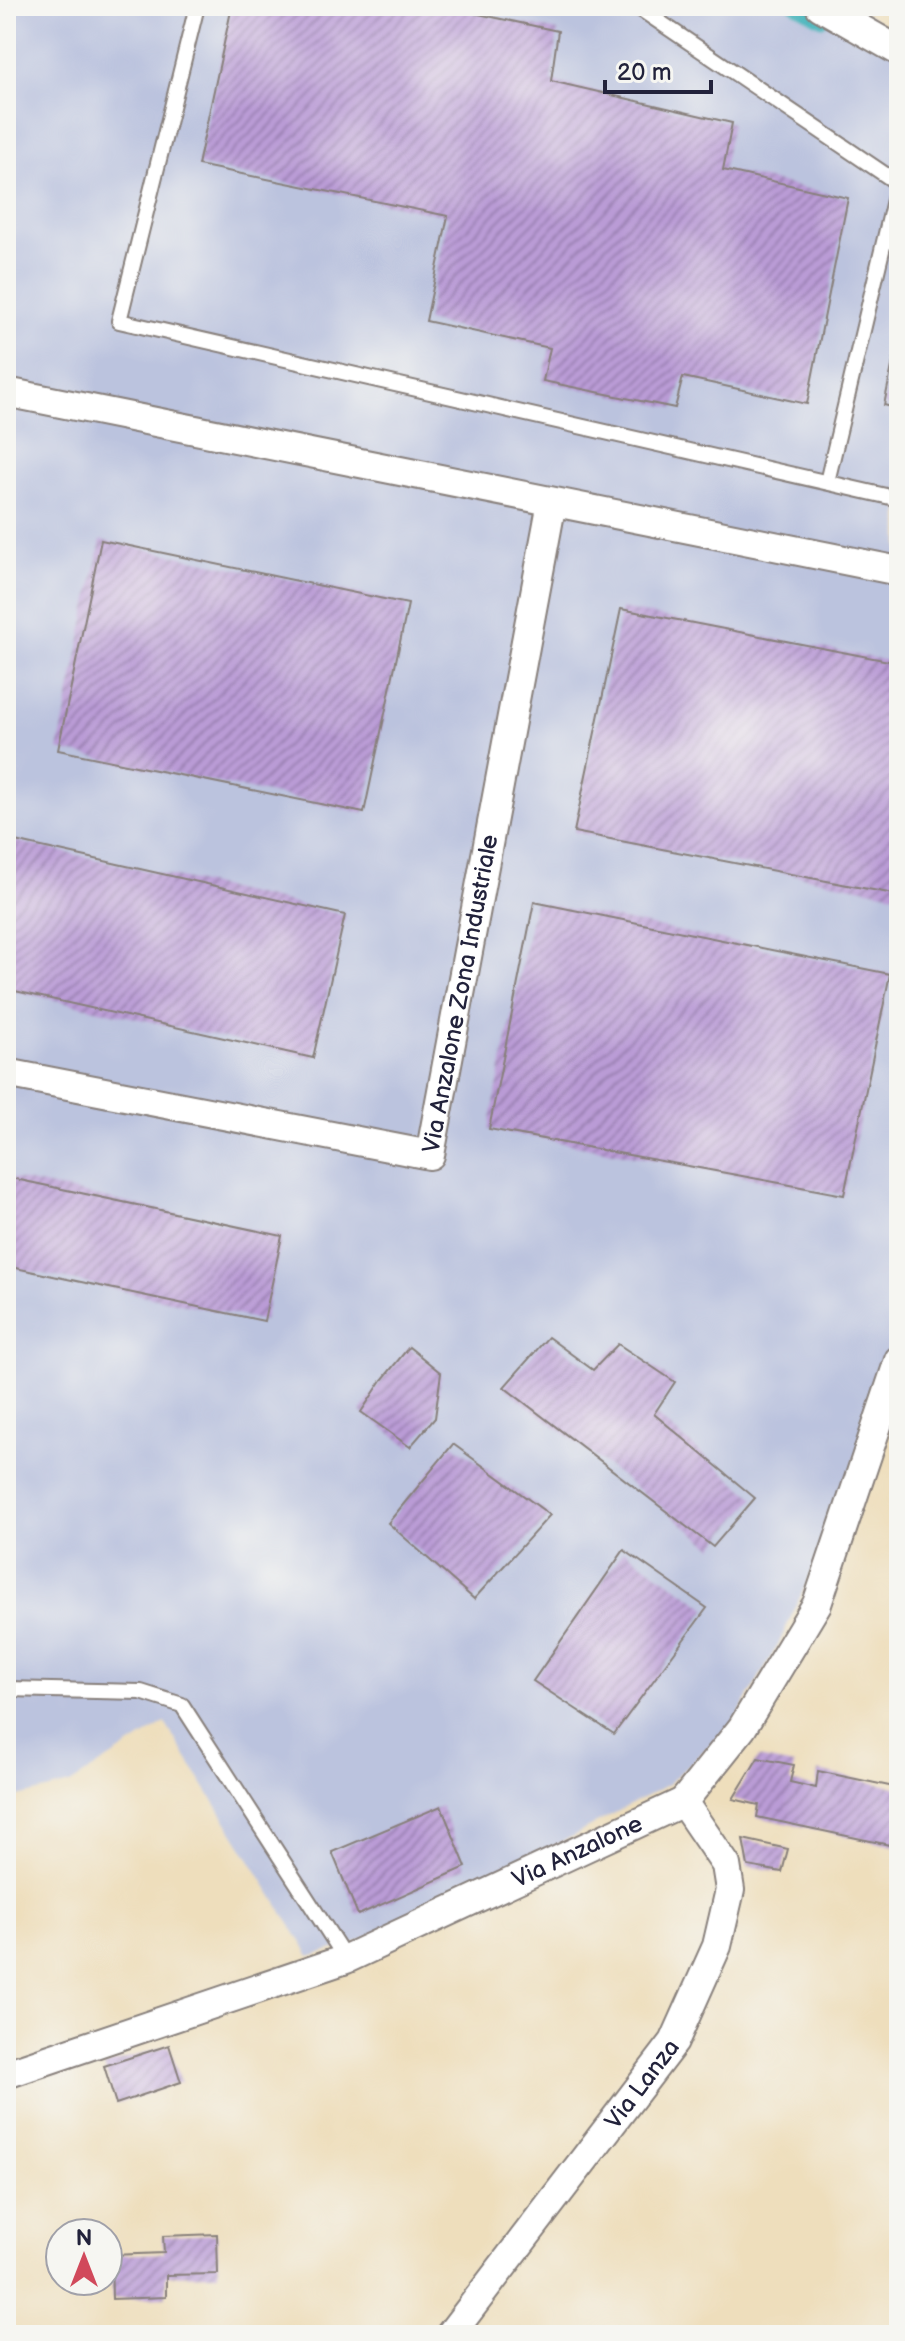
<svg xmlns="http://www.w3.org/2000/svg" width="905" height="2341" font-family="'Balsamiq Sans',sans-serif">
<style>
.industrial{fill:#bbc3de}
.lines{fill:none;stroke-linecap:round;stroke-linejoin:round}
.stream{stroke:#44b4bb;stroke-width:11}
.building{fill:url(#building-hatch)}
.lane-casing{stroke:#88807c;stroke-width:18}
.street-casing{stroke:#88807c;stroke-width:32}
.lane{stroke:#fff;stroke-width:14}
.street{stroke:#fff;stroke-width:28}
.labels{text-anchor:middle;stroke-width:6;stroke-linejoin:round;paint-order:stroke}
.street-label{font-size:24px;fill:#22223b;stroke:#f6f6f2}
</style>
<defs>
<pattern id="building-hatch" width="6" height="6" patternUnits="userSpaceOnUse" patternTransform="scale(2)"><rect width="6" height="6" fill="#ba9bd6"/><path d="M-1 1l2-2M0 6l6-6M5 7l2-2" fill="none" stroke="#977eaf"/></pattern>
</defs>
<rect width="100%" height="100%" fill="#f6f6f2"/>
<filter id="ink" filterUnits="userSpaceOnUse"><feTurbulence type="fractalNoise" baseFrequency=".0125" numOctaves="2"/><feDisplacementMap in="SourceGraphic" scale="16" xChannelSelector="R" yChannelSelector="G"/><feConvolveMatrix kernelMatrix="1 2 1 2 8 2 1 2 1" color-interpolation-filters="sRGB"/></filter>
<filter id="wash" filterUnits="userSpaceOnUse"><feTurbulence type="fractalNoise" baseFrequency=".006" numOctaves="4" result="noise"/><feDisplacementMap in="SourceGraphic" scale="32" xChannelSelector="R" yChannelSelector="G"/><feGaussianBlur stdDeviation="1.8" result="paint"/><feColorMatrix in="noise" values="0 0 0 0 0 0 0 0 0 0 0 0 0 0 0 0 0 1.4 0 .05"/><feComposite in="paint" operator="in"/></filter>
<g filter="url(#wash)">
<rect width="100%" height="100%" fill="#eedebc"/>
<polygon class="industrial" points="6,6 854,6 899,34 899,1324 835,1521 780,1641 733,1724 668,1784 478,1888 354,1943 310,1956 165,1723 70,1784 6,1800"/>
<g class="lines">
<polyline class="stream" points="794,6 822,21"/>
</g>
<g id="blocks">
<g class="building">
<polygon points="232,6 441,6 558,31 551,81 732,123 723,170 848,198 807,404 683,377 675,408 543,381 550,348 426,321 448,216 198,165"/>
<polygon points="896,347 899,347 899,409 884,405"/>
<polygon points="101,540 408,604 364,813 58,750"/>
<polygon points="621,609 899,663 899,895 574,832"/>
<polygon points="6,839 345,915 313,1058 6,989"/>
<polygon points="534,902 890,974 844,1195 489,1129"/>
<polygon points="6,1177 282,1236 264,1321 6,1266"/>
<polygon points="548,1337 593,1370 618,1344 675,1382 654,1414 755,1498 713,1547 504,1387"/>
<polygon points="409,1347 441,1373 435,1418 410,1447 361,1412 382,1380"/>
<polygon points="453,1444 550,1515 474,1599 388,1523"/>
<polygon points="624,1550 707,1608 614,1734 533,1681"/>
<polygon points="758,1758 794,1765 790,1782 816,1788 818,1771 899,1788 899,1847 757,1817 759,1805 733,1799"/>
<polygon points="441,1806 466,1867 358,1915 332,1852"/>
<polygon points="743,1839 788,1849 782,1872 748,1866"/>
<polygon points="169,2045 181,2082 116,2104 104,2066"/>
<polygon points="217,2234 218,2274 166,2275 166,2297 112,2299 111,2255 164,2253 163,2236"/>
</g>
</g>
</g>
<g filter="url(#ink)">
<use href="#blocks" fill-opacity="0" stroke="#88807c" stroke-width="2"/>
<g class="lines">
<g class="lane-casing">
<g id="lane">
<polyline points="197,6 119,321 899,499"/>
<polyline points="636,6 899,184"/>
<polyline points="827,482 898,183"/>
<polyline points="6,1689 141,1692 182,1705 346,1959"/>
</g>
</g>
<g class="street-casing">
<g id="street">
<polyline points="820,6 899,51"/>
<polyline points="6,392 899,571"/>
<path id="s1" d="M6 1073 430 1155 552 502"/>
<path id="s2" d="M6 2074 346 1959 683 1802 742 1728 817 1604 899 1360"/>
<path id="s3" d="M450 2335 674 2042 717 1946 730 1890 726 1865 683 1802"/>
</g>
</g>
<use href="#lane" class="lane"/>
<use href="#street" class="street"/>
</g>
</g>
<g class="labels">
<g class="street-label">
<text dy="8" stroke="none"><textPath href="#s1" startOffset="596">Via Anzalone Zona Industriale</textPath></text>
<text dy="8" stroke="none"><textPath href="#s2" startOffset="614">Via Anzalone</textPath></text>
<text dy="8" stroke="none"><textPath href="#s3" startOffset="316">Via Lanza</textPath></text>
</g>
</g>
<rect width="905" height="2341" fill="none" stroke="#f6f6f2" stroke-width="32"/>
<g transform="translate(84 2257)"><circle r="38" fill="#f6f6f2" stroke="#a1a1a9" stroke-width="2"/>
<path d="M0-6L14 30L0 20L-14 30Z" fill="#d1495b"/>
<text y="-12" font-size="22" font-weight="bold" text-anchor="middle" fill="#22223b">N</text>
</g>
<path d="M605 80v12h106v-12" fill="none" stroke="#22223b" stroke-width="4"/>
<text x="617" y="80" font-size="24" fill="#22223b" stroke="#f6f6f2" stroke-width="6" paint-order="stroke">20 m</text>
</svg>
